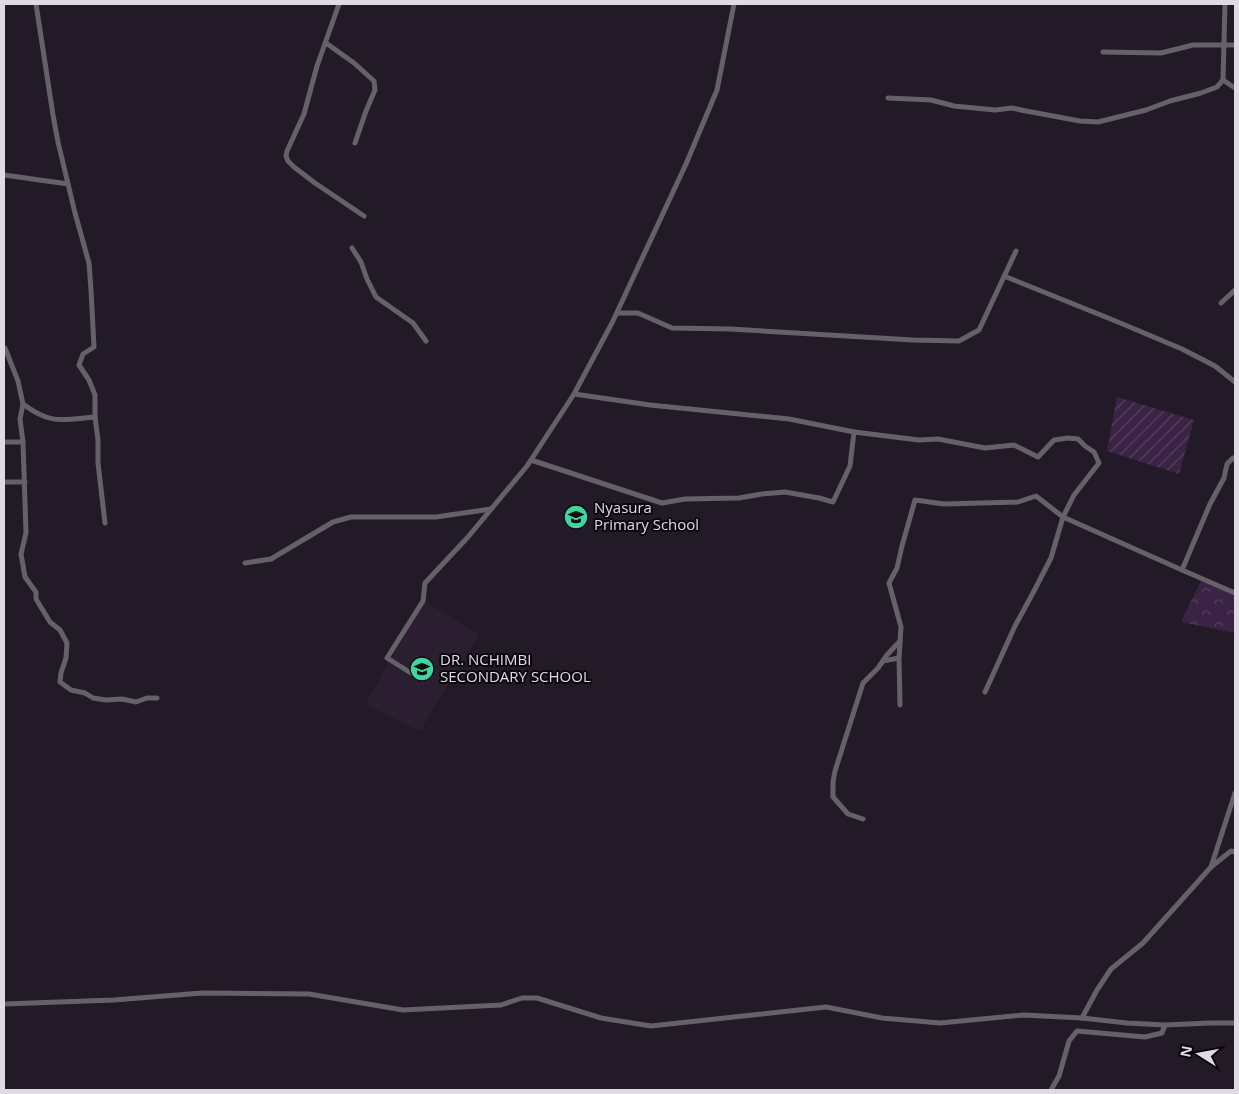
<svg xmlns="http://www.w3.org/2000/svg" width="1239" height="1094" font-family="'Open Sans',sans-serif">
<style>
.built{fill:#2b1e31}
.forest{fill:url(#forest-crowns)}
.garden{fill:url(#garden-furrows)}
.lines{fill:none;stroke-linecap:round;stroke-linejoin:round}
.minor{stroke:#656168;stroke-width:5}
.labels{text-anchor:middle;stroke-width:4;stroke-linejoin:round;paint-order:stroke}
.poi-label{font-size:15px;fill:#e0dae3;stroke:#0a070c;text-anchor:start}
</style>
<defs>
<pattern id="forest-crowns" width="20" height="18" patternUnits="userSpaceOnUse" patternTransform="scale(1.25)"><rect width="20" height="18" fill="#3a2344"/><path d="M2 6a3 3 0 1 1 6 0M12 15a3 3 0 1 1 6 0" fill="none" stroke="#56425f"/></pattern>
<pattern id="garden-furrows" width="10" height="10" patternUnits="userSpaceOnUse" patternTransform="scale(1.25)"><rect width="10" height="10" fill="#3a2344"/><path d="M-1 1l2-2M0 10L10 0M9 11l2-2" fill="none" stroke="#56425f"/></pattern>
</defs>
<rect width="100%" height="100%" fill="#231a27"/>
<polygon class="built" points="423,601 479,634 420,731 366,704"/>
<polygon class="forest" points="1202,579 1235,594 1235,633 1181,622"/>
<polygon class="garden" points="1117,397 1194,420 1179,474 1107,451"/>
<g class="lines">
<g class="minor">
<polyline points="339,4 317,66 304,114 287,151 286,156 288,161 294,167 315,183 364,216"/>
<polyline points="326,43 354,63 374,81 375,90 366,111 355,143"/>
<polyline points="1103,52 1161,53 1193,45 1235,45"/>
<polyline points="1223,80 1235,88"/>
<polyline points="888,98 931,100 954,106 995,110 1012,108 1026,111 1080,121 1098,122 1146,110 1170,101 1201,93 1217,87 1223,80 1225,4"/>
<polyline points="4,175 68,184"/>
<polyline points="352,248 361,262 367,279 376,297 413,323 426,341"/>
<polyline points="1004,276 1118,322 1182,349 1215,366 1235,382"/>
<polyline points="1221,303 1235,290"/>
<polyline points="617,313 638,313 672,328 730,329 913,340 959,341 979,330 1016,251"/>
<polyline points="5,348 18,381 23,404 20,419 23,442 26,533 21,554 25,577 36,592 36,599 50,622 60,630 67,643 66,658 61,673 60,682 71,690 85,693 93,698 106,700 122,699 136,702 147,698 157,698"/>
<path d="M23 404C51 425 62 420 95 417V395L89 380 79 365 83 354 94 347 91 290 89 263 75 213 58 142 53 115 36 4"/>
<polyline points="95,417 98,440 98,463 105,523"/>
<polyline points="854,432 919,440 938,439 985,448 1014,445 1038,457 1054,440 1068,438 1078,439 1085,446 1094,452 1099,463 1074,495 1063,517 1051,558 1034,591 1015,626 985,692"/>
<polyline points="4,442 23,442"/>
<polyline points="1235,459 1233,458 1227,464 1224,478 1210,504 1182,570 1235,593"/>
<polyline points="531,460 662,503 685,499 739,498 762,494 785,492 819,498 833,502 850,466 854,432 789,419 650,405 574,394"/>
<polyline points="4,482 25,482"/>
<polyline points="245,563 271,559 333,522 351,517 436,517 491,509"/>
<polyline points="883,661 899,658"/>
<polyline points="411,673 387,658 423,601 425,583 468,537 527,466 574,394 612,323 686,164 717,90 734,4"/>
<polyline points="900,705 899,658 901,627 889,583 897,568 902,546 915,500 944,504 1018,502 1036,496 1063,517 1182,570"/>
<polyline points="863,819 848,814 833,797 833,782 835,771 863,683 878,668 887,655 900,641"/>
<polyline points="1211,867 1231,851 1235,852"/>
<polyline points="4,1004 114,1000 202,993 309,994 403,1010 501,1005 522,998 537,998 601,1018 651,1026 826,1007 882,1018 940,1023 1023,1015 1082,1018 1127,1023 1165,1025 1210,1023 1235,1023"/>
<polyline points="1082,1018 1097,990 1111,969 1143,943 1211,867 1235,793"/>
<polyline points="1051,1090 1059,1076 1069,1041 1077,1031 1145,1037 1162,1033 1165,1025"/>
</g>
</g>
<defs>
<g id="school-disc" transform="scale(1.25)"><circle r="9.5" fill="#41d4a1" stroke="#0a070c"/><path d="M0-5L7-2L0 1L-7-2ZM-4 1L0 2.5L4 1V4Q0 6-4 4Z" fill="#111"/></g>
</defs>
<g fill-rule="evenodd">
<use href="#school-disc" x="576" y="517"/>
<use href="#school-disc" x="422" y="669"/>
</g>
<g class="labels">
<g class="poi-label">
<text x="594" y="513">Nyasura<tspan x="594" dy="17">Primary School</tspan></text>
<text x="440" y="665">DR. NCHIMBI<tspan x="440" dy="17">SECONDARY SCHOOL</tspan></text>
</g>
</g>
<rect width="1239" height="1094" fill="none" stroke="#e0dae3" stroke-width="10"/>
<g transform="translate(1199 1054) rotate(281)" stroke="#0a070c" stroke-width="4" paint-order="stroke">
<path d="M0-4L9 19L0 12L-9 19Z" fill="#e0dae3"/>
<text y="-8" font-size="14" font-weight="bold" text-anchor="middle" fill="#e0dae3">N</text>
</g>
</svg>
